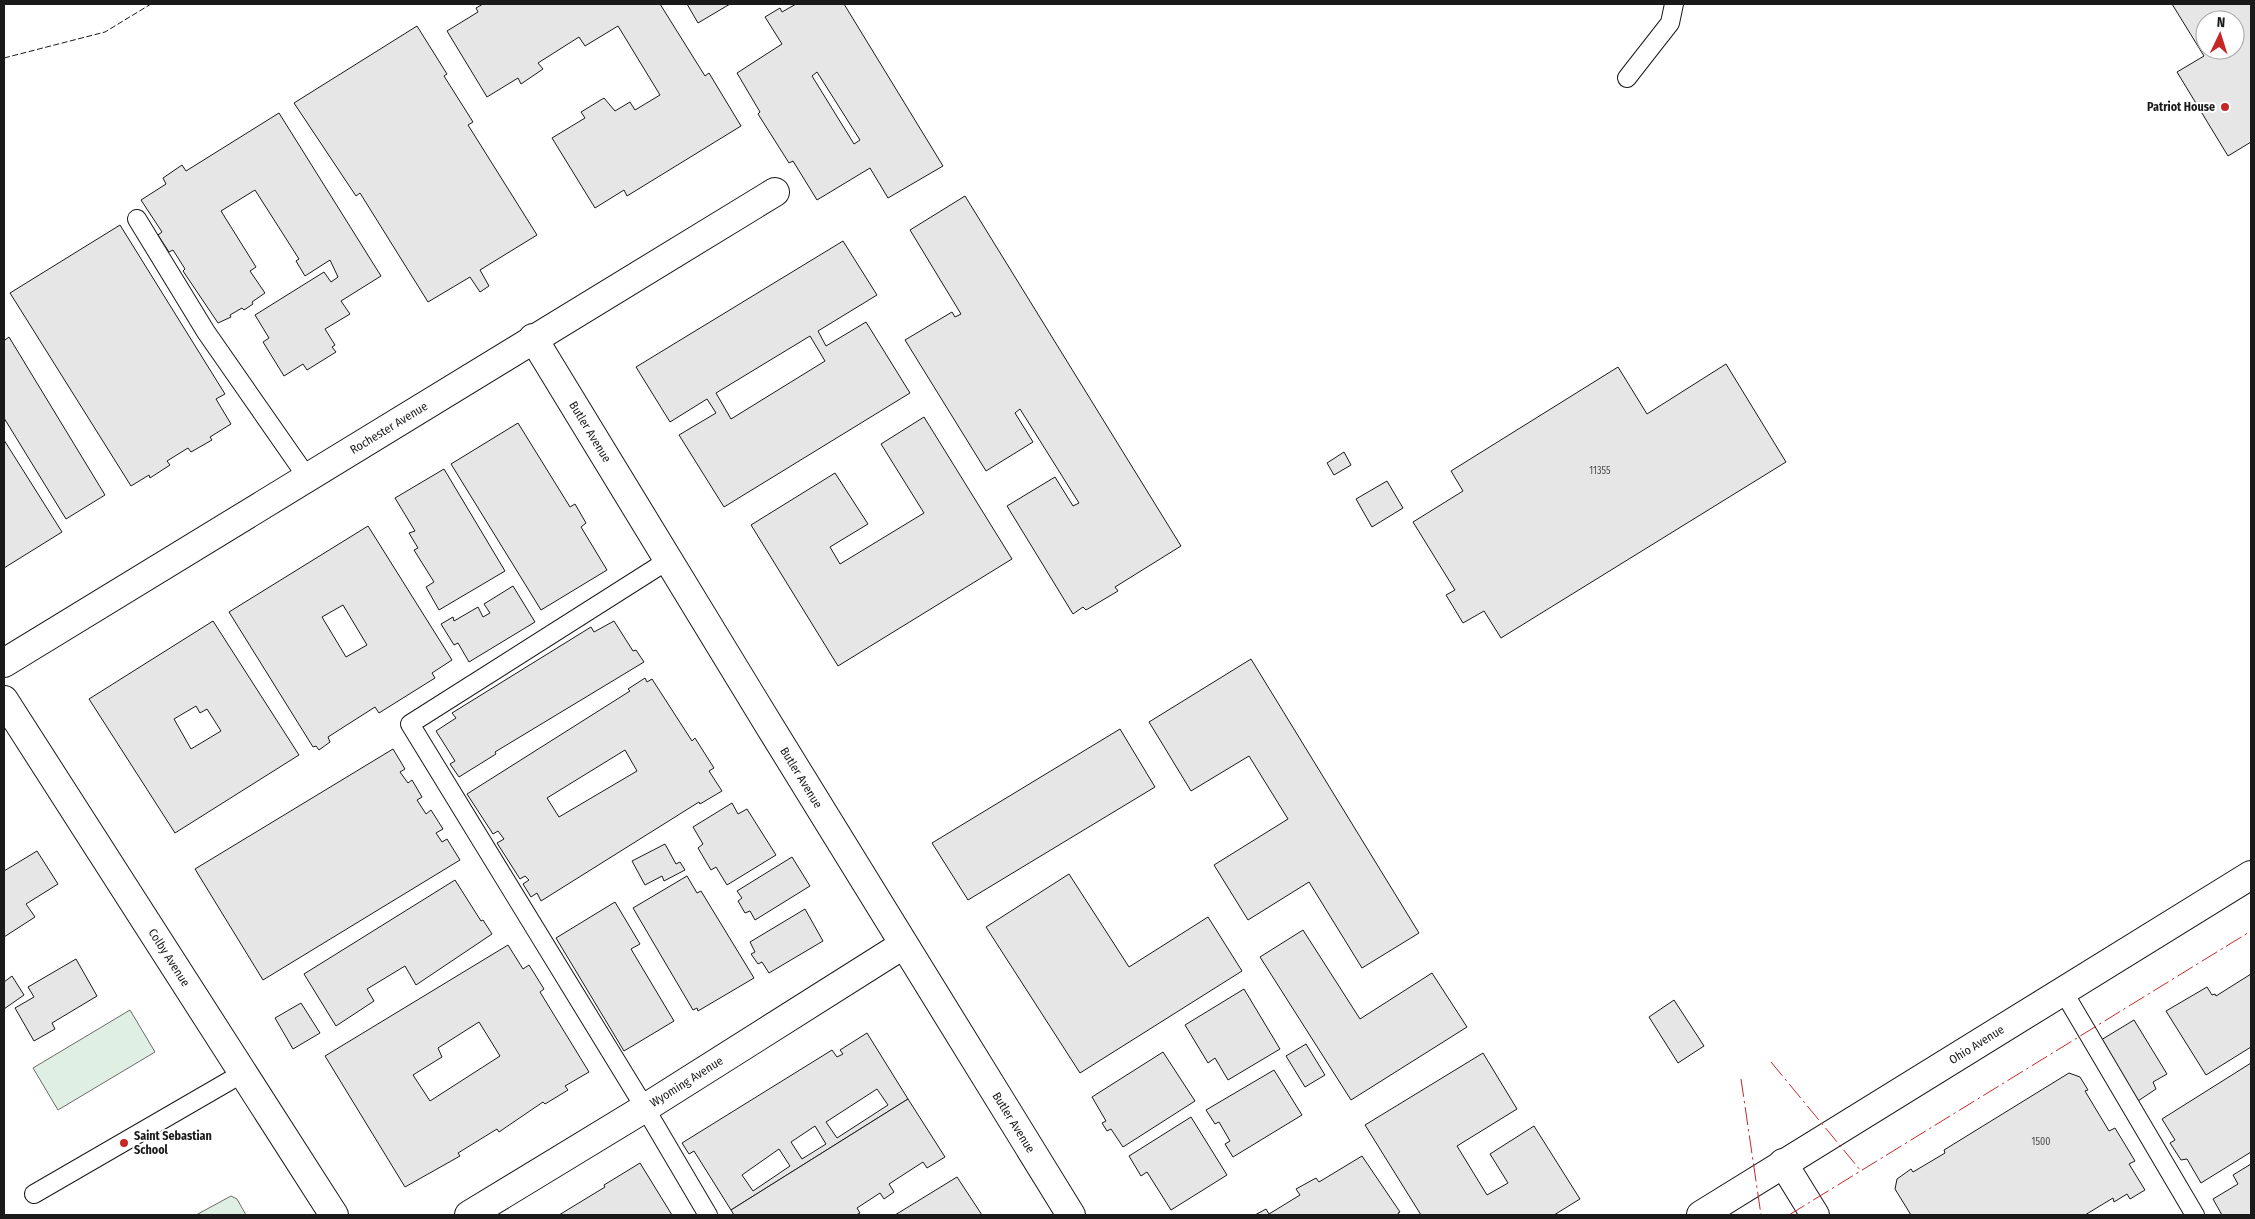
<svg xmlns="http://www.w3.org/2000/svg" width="2255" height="1219" font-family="'Fira Sans Condensed',sans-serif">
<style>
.green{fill:#e0efe3;stroke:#6a6a6a}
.building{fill:#e6e6e6;stroke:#1a1a1a;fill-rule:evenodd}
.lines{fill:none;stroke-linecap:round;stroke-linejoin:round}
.lane-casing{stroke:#1a1a1a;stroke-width:20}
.street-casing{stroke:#1a1a1a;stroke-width:30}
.secondary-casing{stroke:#1a1a1a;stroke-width:30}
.lane{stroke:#fff;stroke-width:18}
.street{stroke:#fff;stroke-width:28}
.secondary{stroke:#fff;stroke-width:28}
.fence{stroke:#1a1a1a;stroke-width:1;stroke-dasharray:6 2.5;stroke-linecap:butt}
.power{stroke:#c62828;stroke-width:1;stroke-dasharray:18 4 2.5 4;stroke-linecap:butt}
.poi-dot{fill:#c62828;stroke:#fff;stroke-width:2}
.labels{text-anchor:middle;stroke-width:4;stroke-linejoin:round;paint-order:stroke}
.number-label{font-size:10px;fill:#4d4d4d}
.poi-label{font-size:12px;font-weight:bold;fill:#1a1a1a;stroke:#fff;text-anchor:end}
.street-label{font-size:12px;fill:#1a1a1a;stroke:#fff}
</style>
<rect width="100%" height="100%" fill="#fff"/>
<g class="green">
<polygon points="130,1010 155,1052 58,1110 33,1068"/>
<polygon points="231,1196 237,1199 246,1215 196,1215"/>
</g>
<g class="building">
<polygon points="483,4 660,4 705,76 709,73 741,126 627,196 624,190 595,208 552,138 585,118 581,112 604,98 615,111 630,102 635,110 660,95 618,26 585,46 579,37 538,63 543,69 521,84 518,78 487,97 447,31 478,12 476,8"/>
<polygon points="687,4 730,4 698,23"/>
<path d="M796 4H844L943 166 888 198 870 168 817 200 793 161 789 163 758 114 760 112 737 73 782 44 765 17 780 8 782 12ZM817 72 860 140 854 144 812 76Z"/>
<path d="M2172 4H2251V142L2228 156 2177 72 2204 56ZM2205 20H2235V50H2205Z"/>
<polygon points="417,26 447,74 444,76 473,122 468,125 537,235 480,270 489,286 480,292 470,277 428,302 360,193 356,196 294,103"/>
<polygon points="279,113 381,276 341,301 350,314 325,329 335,345 332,347 336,352 307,370 303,364 284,376 263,342 269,338 255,315 324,272 331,282 338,277 330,260 305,276 296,261 299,259 255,190 221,211 256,267 250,271 265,293 252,302 253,304 244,310 242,308 230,315 231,317 218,323 183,271 185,269 173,250 169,252 158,235 162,232 141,200 166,184 163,178 182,165 186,171"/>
<polygon points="965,196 1181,546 1115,587 1118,591 1086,610 1083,607 1073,614 1007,506 1055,477 1073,506 1079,503 1020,409 1015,413 1033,442 986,471 905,340 952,312 955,317 961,314 910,230"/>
<polygon points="120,225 225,394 216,399 231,424 210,437 212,440 191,452 188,448 167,461 170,465 150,478 149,475 131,486 10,293"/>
<path d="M843 241 877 295 818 331 826 346 866 322 910 393 724 507 679 435 716 413 707 399 670 422 636 367ZM810 336 825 361 731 419 716 393Z"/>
<polygon points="4,337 5,340 9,337 105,495 66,519 4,418"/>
<polygon points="1726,364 1786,462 1501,638 1484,611 1463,623 1446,595 1455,590 1413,522 1463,491 1451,471 1618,367 1647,414"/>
<polygon points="924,417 1012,559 838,666 751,525 835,473 868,524 830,547 840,564 924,513 881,444"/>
<polygon points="518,423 570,507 575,504 586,523 581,527 607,570 541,610 451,464"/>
<polygon points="4,440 62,532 4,568"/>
<polygon points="1344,452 1351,465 1334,475 1327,463"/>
<polygon points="444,469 505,571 439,610 426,587 434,582 414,550 418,548 409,533 415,531 395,498"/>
<polygon points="1387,481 1403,508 1372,527 1356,499"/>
<path d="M368 526 452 660 432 673 435 678 379 713 375 707 328 737 330 742 319 750 316 746 313 747 229 612ZM343 605 367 645 346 657 322 617Z"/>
<polygon points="513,586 535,622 469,662 458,643 454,645 441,624 453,617 454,621 478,607 483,617 490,613 484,604"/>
<path d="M213 621 299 755 175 833 89 699ZM196 706 200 713 207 709 221 731 191 749 174 719Z"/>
<polygon points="614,621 633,651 636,650 644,662 495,752 496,754 459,777 450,764 455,761 436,731 456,718 452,713 591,627 594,632"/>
<polygon points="1251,659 1419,933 1362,968 1309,882 1248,920 1214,865 1288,819 1249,756 1191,791 1149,722"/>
<path d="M645 678 647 682 652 679 692 741 695 738 714 768 709 771 722 791 700 804 699 802 541 901 537 893 531 897 523 884 529 880 525 876 520 879 497 843 504 839 498 831 493 834 467 794 630 691 628 689ZM625 750 637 771 559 817 547 798Z"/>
<polygon points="1120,729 1155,787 968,900 932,843"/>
<polygon points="393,749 405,769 400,772 408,783 412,780 422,797 417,800 426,814 431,810 443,829 436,833 442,842 447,839 460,860 263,980 195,869"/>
<polygon points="732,803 738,814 747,809 776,855 727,885 716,867 711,870 698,848 703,844 693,827"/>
<polygon points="665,844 676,864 680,862 685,870 664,881 662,876 645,885 632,861"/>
<polygon points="37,851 58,884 26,904 35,917 4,937 4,871"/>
<polygon points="792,857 810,886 755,920 750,911 745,913 738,901 742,898 737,891"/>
<polygon points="1069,874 1129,967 1208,917 1242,971 1080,1073 986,927"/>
<polygon points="687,876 697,893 701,891 754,978 698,1011 697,1008 693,1010 633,908"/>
<polygon points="455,880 481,921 483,920 492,934 416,985 405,966 367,989 374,1001 336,1026 304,974"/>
<polygon points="615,902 640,944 631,949 674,1021 624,1051 556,938"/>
<polygon points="805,909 823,941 769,973 762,962 758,964 751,954 755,952 750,942"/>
<polygon points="1303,930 1360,1019 1432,973 1467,1027 1351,1100 1260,957"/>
<path d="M508 945 523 969 529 965 544 989 540 992 589 1072 565 1086 568 1090 545 1104 543 1102 499 1132 497 1129 458 1153 460 1156 405 1187 325 1056ZM479 1022 500 1056 430 1101 413 1075 442 1057 438 1048Z"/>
<polygon points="76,959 97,996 52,1023 55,1029 34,1041 15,1008 34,997 28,987"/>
<polygon points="2251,974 2251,1047 2206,1075 2166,1011 2207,987 2212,995 2215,994 2216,996"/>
<polygon points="12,976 24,995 4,1009 4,982"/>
<polygon points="1244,989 1280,1049 1228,1080 1215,1058 1208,1063 1185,1025"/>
<polygon points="1674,1000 1704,1046 1678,1063 1649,1017"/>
<polygon points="301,1003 320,1033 293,1049 275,1018"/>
<polygon points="2134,1020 2167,1074 2153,1082 2156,1089 2138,1101 2101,1040"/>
<path d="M867 1033 908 1099 731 1210 694 1151 689 1154 682 1143 832 1050 837 1057 843 1054 840 1050ZM877 1089 888 1105 837 1138 826 1122ZM815 1126 826 1144 802 1159 791 1142ZM779 1149 790 1166 753 1191 742 1175Z"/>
<polygon points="1306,1044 1325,1075 1305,1087 1286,1056"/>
<polygon points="1163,1052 1195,1101 1123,1147 1111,1129 1107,1131 1102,1123 1106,1121 1092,1097"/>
<polygon points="1483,1053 1517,1109 1457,1146 1487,1195 1508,1183 1490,1154 1534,1126 1580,1199 1554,1215 1421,1215 1365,1125"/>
<polygon points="2251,1063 2251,1152 2201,1183 2187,1159 2181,1160 2170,1143 2175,1140 2162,1119"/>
<polygon points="1274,1070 1302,1115 1233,1157 1225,1144 1230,1141 1219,1122 1215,1124 1206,1110"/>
<polygon points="2069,1073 2080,1077 2088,1090 2085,1091 2109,1131 2115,1128 2135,1161 2129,1164 2145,1190 2130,1199 2127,1194 2114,1202 2113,1198 2085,1215 1911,1215 1895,1189 1897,1179 1911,1169 1913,1172 1945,1153 1944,1150"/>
<polygon points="908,1099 945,1157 927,1168 923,1162 889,1184 894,1192 884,1199 880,1193 857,1208 860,1213 856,1215 734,1215 731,1210"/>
<polygon points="1191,1117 1227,1175 1171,1210 1147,1172 1141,1176 1129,1156"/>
<polygon points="1362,1156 1400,1212 1398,1213 1399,1215 1255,1215 1266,1209 1269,1214 1300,1195 1296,1189 1316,1178 1319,1182"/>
<polygon points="640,1163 672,1215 559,1215 605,1187 604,1185"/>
<polygon points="2251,1164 2251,1215 2222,1215 2213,1199 2238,1184 2233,1175"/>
<polygon points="957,1177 982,1215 895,1215"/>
</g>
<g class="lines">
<g class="lane-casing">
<g id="lane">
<polyline points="1627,78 1670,23 1674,4"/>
<polyline points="137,219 206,332 307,477"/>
<polyline points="670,559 410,724 645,1108 708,1215"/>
<polyline points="2063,991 2195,1215"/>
<polyline points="34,1194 243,1073"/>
</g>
</g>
<g class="street-casing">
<g id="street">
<path id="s1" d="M533 338C711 631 890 924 1071 1215"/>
<path id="s2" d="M4 663 775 192"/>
<path id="s3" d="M4 700 334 1215"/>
<polyline points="1783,1163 1815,1215"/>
<path id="s4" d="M469 1215 645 1108 903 945"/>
</g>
</g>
<g class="secondary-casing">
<g id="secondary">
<path id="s5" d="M1701 1215 2251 875"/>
</g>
</g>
<use href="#lane" class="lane"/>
<use href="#street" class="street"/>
<use href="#secondary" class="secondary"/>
<polyline class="fence" points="4,58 105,32 151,4"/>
<g class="power">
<polyline points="1771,1062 1861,1171"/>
<polyline points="1741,1079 1761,1215"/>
<polyline points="1789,1215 2251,931"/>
</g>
</g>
<g class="poi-dot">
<circle cx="2225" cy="107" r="5"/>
<circle cx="124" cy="1143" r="5"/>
</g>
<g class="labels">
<g class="number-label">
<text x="1600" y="474">11355</text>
<text x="2041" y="1145">1500</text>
</g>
<g class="poi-label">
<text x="2215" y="111">Patriot House</text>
<text x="134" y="1140" text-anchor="start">Saint Sebastian<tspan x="134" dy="14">School</tspan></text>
</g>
<g class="street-label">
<text dy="4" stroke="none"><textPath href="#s2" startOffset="451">Rochester Avenue</textPath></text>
<text dy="4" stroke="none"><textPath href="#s1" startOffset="110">Butler Avenue</textPath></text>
<text dy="4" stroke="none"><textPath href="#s1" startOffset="515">Butler Avenue</textPath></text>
<text dy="4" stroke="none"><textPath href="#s3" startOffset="306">Colby Avenue</textPath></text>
<text dy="4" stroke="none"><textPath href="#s5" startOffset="324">Ohio Avenue</textPath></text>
<text dy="4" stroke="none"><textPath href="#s4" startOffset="255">Wyoming Avenue</textPath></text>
<text dy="4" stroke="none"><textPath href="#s1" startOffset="920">Butler Avenue</textPath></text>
</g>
</g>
<rect width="2255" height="1219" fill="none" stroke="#1a1a1a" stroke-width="10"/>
<g transform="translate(2220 35) rotate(4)"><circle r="24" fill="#ffffff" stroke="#a3a3a3"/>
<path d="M0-4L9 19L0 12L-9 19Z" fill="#c62828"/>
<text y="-8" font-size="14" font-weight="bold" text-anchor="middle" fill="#1a1a1a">N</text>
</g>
</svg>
